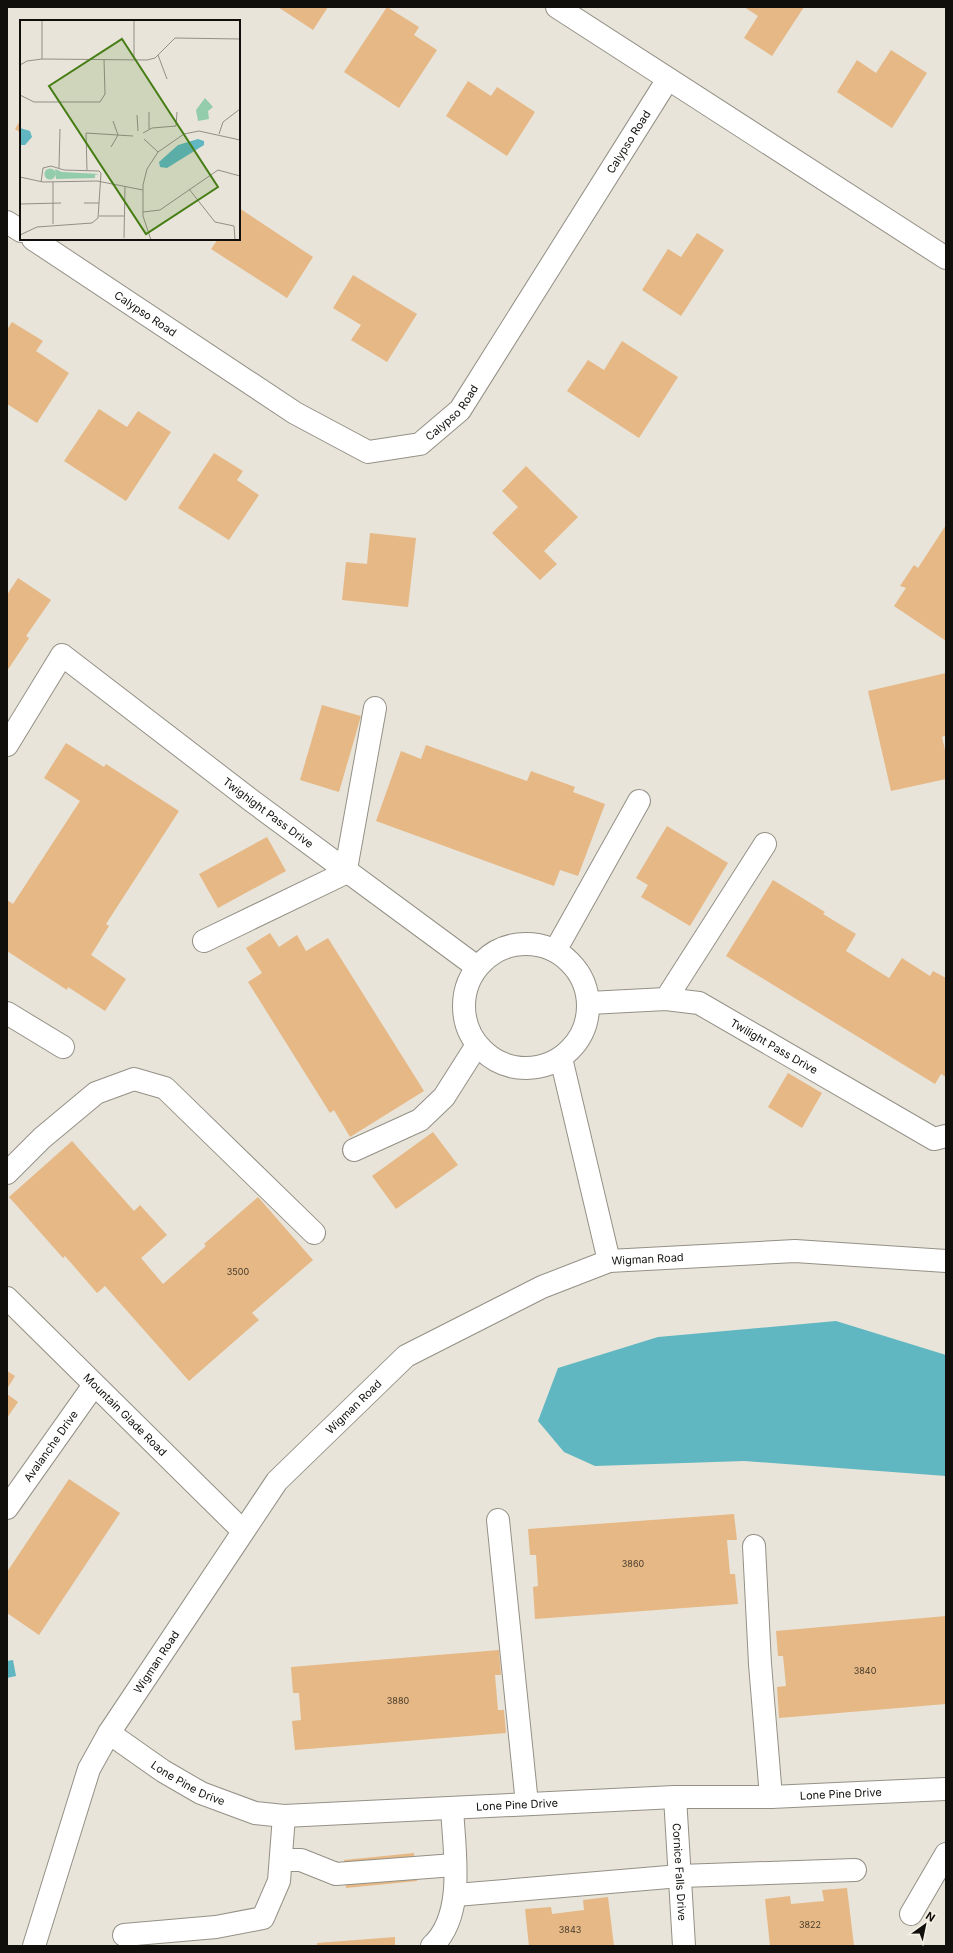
<svg xmlns="http://www.w3.org/2000/svg" width="953" height="1953" font-family="Inter,sans-serif">
<style>
.water{fill:#60b7c1}
.building{fill:#e6b885}
.lines{fill:none;stroke-linecap:round;stroke-linejoin:round}
.minor-casing{stroke:#949086;stroke-width:24}
.minor{stroke:#fff;stroke-width:22}
.labels{text-anchor:middle;stroke-width:3;stroke-linejoin:round;paint-order:stroke}
.number-label{font-size:9px;fill:#46392a}
.street-label{font-size:11px;fill:#100f0b;stroke:#f6f1e6}
.inset-road{fill:none;stroke:#928f87;stroke-width:1}
.view{fill:#467d14;fill-opacity:0.15;stroke:#467d14;stroke-width:2}
.inset-edge{fill:none;stroke:#100f0b;stroke-width:2}
</style>
<rect width="100%" height="100%" fill="#e8e4d9"/>
<g class="water">
<polygon points="836,1321 946,1355 946,1476 744,1461 595,1466 564,1452 538,1421 558,1368 658,1337"/>
<polygon points="13,1660 16,1676 7,1678 7,1661"/>
</g>
<g class="building">
<polygon points="278,7 328,7 313,30"/>
<polygon points="387,7 419,27 414,35 437,50 399,108 344,72"/>
<polygon points="744,7 804,7 772,56 744,38 758,16"/>
<polygon points="891,50 927,73 892,128 837,92 857,60 876,73"/>
<polygon points="468,81 491,96 497,87 535,112 507,156 446,116"/>
<polygon points="21,119 21,133 15,129"/>
<polygon points="239,208 313,257 287,298 211,249 218,239 239,239"/>
<polygon points="697,233 724,250 681,316 642,290 668,249 681,257"/>
<polygon points="353,275 417,314 387,362 351,340 361,325 333,308"/>
<polygon points="12,322 43,341 36,351 69,373 37,423 7,404 7,330"/>
<polygon points="622,341 678,377 639,438 567,391 588,360 604,370"/>
<polygon points="99,409 127,427 138,411 171,432 126,501 64,461"/>
<polygon points="214,453 243,471 237,480 259,495 229,540 178,508"/>
<polygon points="526,466 578,517 544,551 557,564 540,580 492,533 518,507 502,491"/>
<polygon points="946,525 946,641 894,606 906,588 900,586 914,565 918,568"/>
<polygon points="370,533 416,538 408,607 342,600 346,562 367,564"/>
<polygon points="18,578 51,600 26,636 29,638 7,671 7,595"/>
<polygon points="946,673 946,735 942,737 946,754 946,779 891,791 868,691"/>
<polygon points="322,705 361,716 339,792 300,780"/>
<polygon points="66,743 104,767 106,764 179,811 106,924 109,926 91,955 126,979 105,1011 68,987 67,990 7,951 7,900 13,904 80,801 44,778"/>
<polygon points="426,745 527,781 531,771 575,787 573,792 605,804 578,876 560,870 554,886 376,821 401,751 421,759"/>
<polygon points="667,826 728,863 690,926 641,897 648,885 636,878"/>
<polygon points="267,837 286,871 218,908 199,874"/>
<polygon points="773,880 825,912 823,914 856,934 846,951 889,978 902,958 930,976 933,971 946,978 946,1077 941,1074 935,1084 726,956"/>
<polygon points="270,933 279,947 297,935 306,951 328,938 424,1091 350,1137 334,1110 330,1113 248,982 262,973 246,948"/>
<polygon points="788,1073 822,1093 802,1128 768,1107"/>
<polygon points="433,1132 458,1165 396,1209 372,1176"/>
<polygon points="72,1141 134,1211 140,1205 167,1235 141,1258 163,1284 206,1246 204,1244 258,1197 313,1260 252,1313 259,1320 189,1381 105,1286 97,1293 65,1256 63,1258 9,1197"/>
<polygon points="7,1371 15,1376 7,1389"/>
<polygon points="7,1394 18,1402 7,1418"/>
<polygon points="69,1479 120,1513 39,1635 7,1613 7,1572"/>
<polygon points="734,1514 737,1540 727,1540 730,1574 735,1574 738,1604 535,1619 533,1587 538,1586 536,1555 530,1555 528,1529"/>
<polygon points="946,1616 946,1704 779,1718 777,1687 786,1686 783,1656 778,1656 776,1631"/>
<polygon points="499,1650 501,1675 495,1675 498,1710 504,1710 506,1733 295,1750 292,1721 301,1720 299,1693 293,1693 291,1667"/>
<polygon points="414,1853 417,1881 346,1888 344,1860"/>
<polygon points="847,1888 854,1946 770,1946 765,1899 790,1896 791,1904 824,1901 822,1890"/>
<polygon points="608,1897 614,1946 529,1946 525,1909 551,1907 552,1914 584,1910 583,1900"/>
<polygon points="395,1937 395,1946 317,1946 317,1943"/>
</g>
<g class="lines">
<g class="minor-casing">
<g id="minor">
<polyline points="557,7 946,258"/>
<polyline points="7,222 21,231"/>
<path id="s1" d="M33 239 295 413 368 452 420 444 460 410 668 79"/>
<path id="s2" d="M7 745 62 655 252 801 477 967"/>
<polyline points="204,941 343,874 346,869 375,708"/>
<circle cx="526" cy="1006" r="62"/>
<polyline points="555,951 639,801"/>
<polyline points="666,999 765,844"/>
<path id="s3" d="M589 1003 666 999 699 1003 934 1139 946 1136"/>
<polyline points="7,1013 63,1047"/>
<polyline points="561,1058 609,1261"/>
<polyline points="354,1150 420,1120 444,1097 477,1045"/>
<polyline points="7,1173 42,1138 96,1093 134,1079 165,1088 314,1233"/>
<path id="s4" d="M7 1298 243 1531"/>
<path id="s5" d="M7 1508 94 1385"/>
<polyline points="498,1520 527,1804"/>
<polyline points="754,1546 760,1664 771,1797"/>
<path id="s6" d="M109 1733 163 1771 201 1793 255 1813 284 1816 675 1797H771L946 1789"/>
<path id="s7" d="M675 1797 684 1946"/>
<polyline points="281,1860 301,1860 336,1874 454,1865"/>
<polyline points="456,1895 680,1876 855,1870"/>
<polyline points="911,1914 946,1854"/>
<polyline points="124,1935 216,1927 263,1918 279,1881 284,1816"/>
<path id="s8" d="M34 1946 89 1769 109 1733 277 1481 406 1356 542 1287 609 1261 795 1251 946 1261"/>
<path d="M432 1946C466 1915 454 1850 452 1808"/>
</g>
</g>
<use href="#minor" class="minor"/>
</g>
<g class="labels">
<g class="number-label">
<text x="238" y="1275">3500</text>
<text x="633" y="1567">3860</text>
<text x="865" y="1674">3840</text>
<text x="398" y="1704">3880</text>
<text x="810" y="1928">3822</text>
<text x="570" y="1933">3843</text>
</g>
<g class="street-label">
<text dy="4" stroke="none"><textPath href="#s1" startOffset="819">Calypso Road</textPath></text>
<text dy="4" stroke="none"><textPath href="#s1" startOffset="135">Calypso Road</textPath></text>
<text dy="4" stroke="none"><textPath href="#s1" startOffset="495">Calypso Road</textPath></text>
<text dy="4" stroke="none"><textPath href="#s2" startOffset="365">Twighight Pass Drive</textPath></text>
<text dy="4" stroke="none"><textPath href="#s3" startOffset="197">Twilight Pass Drive</textPath></text>
<text dy="4" stroke="none"><textPath href="#s8" startOffset="972">Wigman Road</textPath></text>
<text dy="4" stroke="none"><textPath href="#s8" startOffset="636">Wigman Road</textPath></text>
<text dy="4" stroke="none"><textPath href="#s4" startOffset="166">Mountain Glade Road</textPath></text>
<text dy="4" stroke="none"><textPath href="#s5" startOffset="76">Avalanche Drive</textPath></text>
<text dy="4" stroke="none"><textPath href="#s8" startOffset="312">Wigman Road</textPath></text>
<text dy="4" stroke="none"><textPath href="#s6" startOffset="94">Lone Pine Drive</textPath></text>
<text dy="4" stroke="none"><textPath href="#s6" startOffset="754">Lone Pine Drive</textPath></text>
<text dy="4" stroke="none"><textPath href="#s6" startOffset="430">Lone Pine Drive</textPath></text>
<text dy="4" stroke="none"><textPath href="#s7" startOffset="75">Cornice Falls Drive</textPath></text>
</g>
</g>
<g transform="translate(20 20)">
<rect width="220" height="220" fill="#e8e4d9"/>
<path d="M185 78 193 87 188 91 189 99 178 101 176 90ZM24.5 154a5.5 5.5 0 1 1 11 0a5.5 5.5 0 1 1-11 0ZM35 149 42 152 79 154 75 155V158L36 159Z" fill="#93ccab"/>
<path d="M0 108 10 111 12 117 5 125H0ZM178 119 184 121V125L147 148 140 147 139 142 158 125Z" fill="#60b7c1"/>
<path class="inset-road" d="M138 35 147 59M22 39V0M114 39V0M0 45 7 41 22 39 127 40 135 38 155 18 220 19M0 75 14 82H80L85 74 84 39M129 92V109M117 95 118 111M123 113 132 108 156 106 157 92M199 114 203 102 220 89M124 119 138 132M91 127 98 115 93 101M39 148 40 109M67 150 66 113 113 116M0 157 23 162 77 161 123 170M33 162V204M169 169 195 202 214 206 215 220M64 183H79M0 184 41 183M123 192 140 190 198 150 220 156M79 196H104M0 215 17 207 72 203 78 198 81 153 79 151 44 150 31 146 23 148 21 162M104 218 105 166M131 220 123 196V165L127 149 138 132 164 114 179 111 220 120"/>
<path class="view" d="M102 19 198 167 126 214 29 66Z"/>
<rect width="220" height="220" class="inset-edge"/>
</g>
<rect width="953" height="1953" fill="none" stroke="#100f0b" stroke-width="16"/>
<g transform="translate(925 1925) rotate(33)" stroke="#f6f1e6" stroke-width="3" paint-order="stroke">
<path d="M0-3L7 15L0 10L-7 15Z" fill="#100f0b"/>
<text y="-6" font-size="11" font-weight="bold" text-anchor="middle" fill="#100f0b">N</text>
</g>
</svg>
